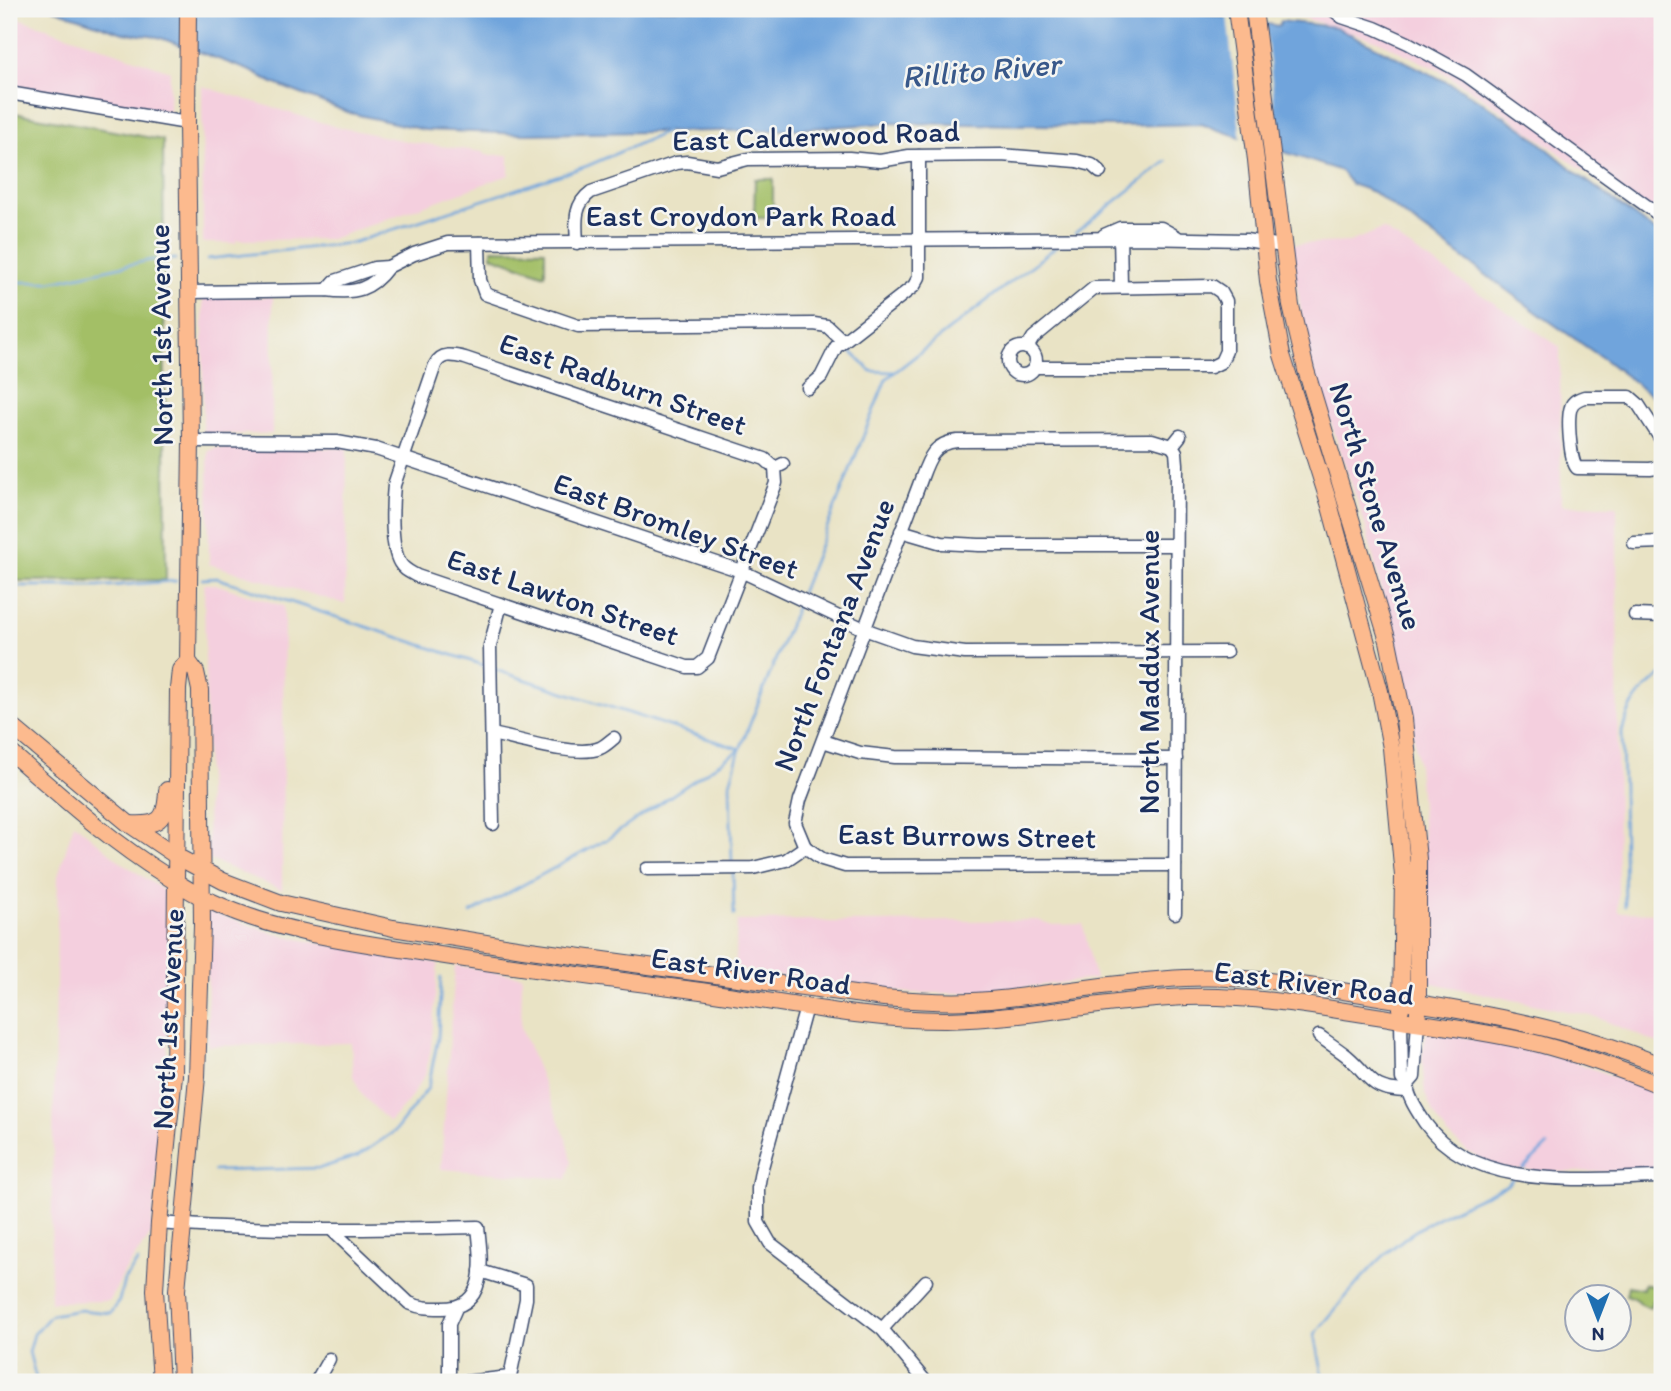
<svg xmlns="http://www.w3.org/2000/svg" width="1671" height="1391" font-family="Itim,sans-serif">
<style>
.built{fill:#f4cfde}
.green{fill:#a3bf66;stroke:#5f7762;stroke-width:2}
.water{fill:#6fa4dc;stroke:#456a9d;stroke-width:2}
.pier{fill:#e9e3c5}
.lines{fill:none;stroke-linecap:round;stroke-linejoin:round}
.stream{stroke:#6fa4dc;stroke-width:2.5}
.minor-casing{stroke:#3a4a6d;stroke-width:15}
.major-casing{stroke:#3a4a6d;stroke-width:18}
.minor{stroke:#fff;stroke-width:12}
.major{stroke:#fcba8e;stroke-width:16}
.labels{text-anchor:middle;stroke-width:5;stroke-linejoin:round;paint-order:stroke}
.street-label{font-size:30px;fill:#1b2f5e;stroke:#f6f6f2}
.water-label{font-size:32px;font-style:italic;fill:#38588a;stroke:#f6f6f2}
</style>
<rect width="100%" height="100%" fill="#f6f6f2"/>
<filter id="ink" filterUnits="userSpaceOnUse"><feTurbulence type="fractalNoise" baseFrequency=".0143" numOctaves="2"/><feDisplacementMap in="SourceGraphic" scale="14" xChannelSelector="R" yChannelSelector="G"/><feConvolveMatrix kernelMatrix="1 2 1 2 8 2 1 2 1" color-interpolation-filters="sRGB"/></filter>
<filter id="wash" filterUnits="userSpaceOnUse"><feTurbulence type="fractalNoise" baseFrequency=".00686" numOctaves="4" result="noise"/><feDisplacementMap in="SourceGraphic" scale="28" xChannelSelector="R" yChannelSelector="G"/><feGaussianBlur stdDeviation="1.57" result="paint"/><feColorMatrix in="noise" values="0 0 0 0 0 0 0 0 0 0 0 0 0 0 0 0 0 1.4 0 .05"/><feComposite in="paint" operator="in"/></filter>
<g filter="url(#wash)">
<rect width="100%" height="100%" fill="#e9e3c5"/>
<g class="built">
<polygon points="1275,9 1662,9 1662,228 1492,104 1442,72 1378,41"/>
<polygon points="9,15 170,71 169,112 9,85"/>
<polygon points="202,86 333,126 411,142 484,152 485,155 509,155 509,175 331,239 236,240 236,243 203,243"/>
<polygon points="1383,229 1560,347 1561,505 1617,506 1618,912 1662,913 1662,1045 1596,1017 1427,982 1426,878 1418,765 1406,686 1364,521 1306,348 1291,244 1349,242"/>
<polygon points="203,297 273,297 272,434 203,434"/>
<polygon points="215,448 347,448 345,604 209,564 208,451"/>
<polygon points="204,584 215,584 284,606 282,890 208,859"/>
<polygon points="74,823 121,862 169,894 167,1074 151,1235 124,1272 110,1301 50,1302 58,876"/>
<polygon points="207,911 276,934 313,942 438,963 431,1049 425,1075 407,1103 389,1122 362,1095 353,1076 351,1043 208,1046"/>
<polygon points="816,920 829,922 881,922 1037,920 1053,925 1083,924 1095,979 1009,989 954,993 912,993 865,989 735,969 737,921"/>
<polygon points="455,965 522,976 521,1028 568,1143 572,1161 567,1179 441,1169"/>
<polygon points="1427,1031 1505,1044 1570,1060 1662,1095 1662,1171 1553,1172 1510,1169 1491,1165 1468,1152 1447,1134 1433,1113 1425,1094 1422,1055"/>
</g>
<g class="green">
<polygon points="9,112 163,140 166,580 9,581"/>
<polygon points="755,179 773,179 773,218 754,218"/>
<polygon points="492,249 545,250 545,275 492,256"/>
<path d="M1644 1284 1656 1287 1658 1293 1662 1294V1303L1652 1301 1650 1308C1641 1306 1636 1297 1626 1295L1628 1286 1643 1289Z"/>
</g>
<polygon class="water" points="53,9 1172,9 1279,26 1281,21 1336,27 1461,89 1525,130 1579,175 1662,236 1662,404 1608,362 1542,316 1373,192 1351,184 1341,171 1201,124 1117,126 892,123 780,130 525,134 425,130 350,113 273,83 251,71 158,37 123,33"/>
<polygon class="pier" points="1227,15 1265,21 1280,154 1241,141"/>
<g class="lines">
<g class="stream">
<polyline points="1075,233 1167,161"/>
<polyline points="207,259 352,243 587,166 666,132"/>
<polyline points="9,282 50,282 151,260 176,259"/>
<polyline points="847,348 871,371 894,372"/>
<polyline points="202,579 217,578 486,666"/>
<polyline points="9,586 109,586 176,581"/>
<polyline points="801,593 886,379 1061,243"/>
<polyline points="496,670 740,749 730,783 732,863"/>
<polyline points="733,873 734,915"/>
<path d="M1625 906 1622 732C1630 703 1638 692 1662 675"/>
<polyline points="471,913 606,840 740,749 798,603"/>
<polyline points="1523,1169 1547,1146"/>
<polyline points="214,1171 321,1168 358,1156 395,1131 428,1088 438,1038 441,978"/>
<polyline points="37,1382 29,1352 34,1334 51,1315 80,1310 110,1313 119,1301 124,1280 138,1261"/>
<path d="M1324 1382 1315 1334C1341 1303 1373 1261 1405 1238 1435 1216 1473 1201 1507 1185L1513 1178"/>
</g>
</g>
</g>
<g filter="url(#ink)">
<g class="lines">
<g class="minor-casing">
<g id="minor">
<polyline points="1332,9 1342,17 1375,28 1408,43 1466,75 1662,217"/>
<polyline points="9,93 187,123"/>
<polyline points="1120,231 1121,287"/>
<polyline points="1104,235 1120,228 1161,228 1177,237"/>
<polyline points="479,243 480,280 485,294 578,326 814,324 827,326 843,341"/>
<path d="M577 243C576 223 573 205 591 192L676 163 687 162 717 167 748 159 849 158 880 161 909 156 1001 155 1077 161 1092 165 1100 172"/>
<polyline points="327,290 335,281 374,268 388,267 414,254 448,243 1137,238 1246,240 1282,246"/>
<path d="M189 292 327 290C355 294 371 290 388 267"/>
<circle cx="1022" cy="361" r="14"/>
<polyline points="1027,348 1033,338 1094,288 1212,286 1221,292 1226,301 1226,351 1221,362 1211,367 1035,367"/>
<polyline points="808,388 821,377 836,347 914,286 919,277 919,156"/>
<polyline points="191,441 337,442 376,449 741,571 864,629 912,646 965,653 1226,652"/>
<path d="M1662 441 1638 404 1630 397H1584C1578 399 1573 401 1571 407 1567 418 1570 461 1577 468L1650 469 1662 467"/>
<path d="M775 468 776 483 708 658 697 667H687L417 576C410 572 404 570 400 563 390 546 392 504 394 485L435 365C441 352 454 355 465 358L765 459 775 468 783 464"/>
<polyline points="901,531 942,543 979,545 1176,545"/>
<polyline points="1634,543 1662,542"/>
<polyline points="1635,615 1662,616"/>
<path d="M492 734C517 739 577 758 600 748 605 746 610 741 614 738"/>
<polyline points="823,741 860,753 895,757 1176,759"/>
<polyline points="493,824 490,646 501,604"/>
<path d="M805 847 795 823 800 800 919 485C927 464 931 443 957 441L1152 440 1172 446"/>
<polyline points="805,847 822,859 845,866 1175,865"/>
<polyline points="647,869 753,868 786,860 805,847"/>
<polyline points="1175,913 1177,464 1176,452 1172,446 1180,436"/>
<polyline points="806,1007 761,1171 758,1188 758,1222 770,1243 882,1329 926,1382"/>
<path d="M1401 1020 1402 1079 1407 1085C1408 1098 1418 1112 1425 1123 1475 1193 1587 1178 1662 1177"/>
<path d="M1319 1036C1329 1043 1338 1049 1347 1056 1373 1078 1368 1090 1407 1091"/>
<polyline points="1407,1085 1414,1077 1418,1022"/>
<path d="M159 1223C265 1232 372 1229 478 1227 482 1262 488 1309 441 1308 429 1308 420 1308 409 1303L332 1230"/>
<polyline points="882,1329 926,1281"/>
<polyline points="316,1382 329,1359"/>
<polyline points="449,1382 449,1324 456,1308"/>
<polyline points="465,1382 510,1377 526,1299 526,1285 480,1271"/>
</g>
</g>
<g class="major-casing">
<g id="major">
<polyline points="1236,9 1256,160 1268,281 1282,355 1329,503 1380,691 1391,748 1403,876 1401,1009"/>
<polyline points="1254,9 1291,306 1306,370 1388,641 1404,719 1418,859 1418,1013"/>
<path d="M9 724 129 824 178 857 223 881 281 903 393 928 523 949 884 998C919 1001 955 1003 990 1000 1055 994 1119 981 1185 978 1252 975 1319 987 1385 998 1482 1013 1571 1028 1662 1066"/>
<path d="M9 751C61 796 106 838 165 875 179 884 194 894 210 901 276 932 348 941 420 952 508 966 597 978 686 989 772 1000 858 1020 945 1020 1026 1019 1106 1000 1187 997 1260 995 1330 1009 1402 1020 1448 1027 1494 1033 1539 1044 1581 1055 1622 1070 1662 1086"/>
<path d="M129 824C159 826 166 821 167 790"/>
<polyline points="161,1382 155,1290 159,1223 174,1075 178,689 180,670 188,661"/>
<polyline points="181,1382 177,1290 197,1077 202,925 200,690 196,672 188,661 191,441 187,123 188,9"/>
</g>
</g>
<use href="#minor" class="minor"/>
<use href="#major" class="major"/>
</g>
</g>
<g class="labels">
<g class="street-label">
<text transform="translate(816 136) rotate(-2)" y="10">East Calderwood Road</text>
<text x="741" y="226">East Croydon Park Road</text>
<text transform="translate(161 335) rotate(-91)" y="10">North 1st Avenue</text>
<text transform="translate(623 384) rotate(19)" y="10">East Radburn Street</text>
<text transform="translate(1376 506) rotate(73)" y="10">North Stone Avenue</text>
<text transform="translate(676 526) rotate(20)" y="10">East Bromley Street</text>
<text transform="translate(563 597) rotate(19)" y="10">East Lawton Street</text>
<text transform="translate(834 635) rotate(-69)" y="10">North Fontana Avenue</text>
<text transform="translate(1149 672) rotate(-90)" y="10">North Maddux Avenue</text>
<text transform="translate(967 836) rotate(1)" y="10">East Burrows Street</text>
<text transform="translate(751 971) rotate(8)" y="10">East River Road</text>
<text transform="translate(1314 983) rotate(7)" y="10">East River Road</text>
<text transform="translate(168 1019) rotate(-87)" y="10">North 1st Avenue</text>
</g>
<g class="water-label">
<text transform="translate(981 70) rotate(-5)" y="11">Rillito River</text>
</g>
</g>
<rect width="1671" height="1391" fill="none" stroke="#f6f6f2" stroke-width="35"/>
<g transform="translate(1598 1318) rotate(180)"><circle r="33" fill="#f6f6f2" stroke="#9ea6b7" stroke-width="2"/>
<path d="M0-5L12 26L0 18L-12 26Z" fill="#1f6fb2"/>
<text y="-10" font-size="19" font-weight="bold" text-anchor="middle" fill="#1b2f5e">N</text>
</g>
</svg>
